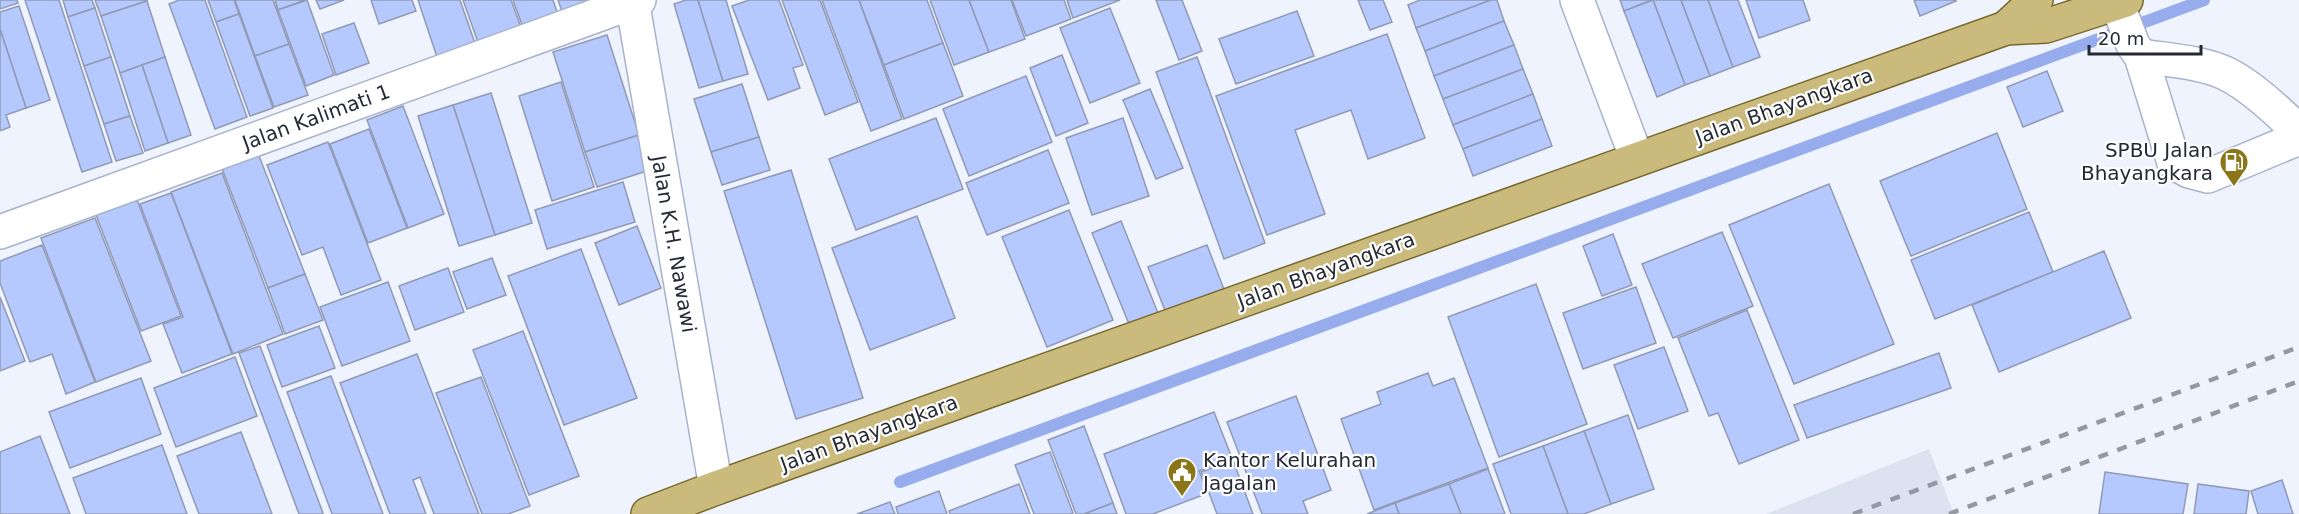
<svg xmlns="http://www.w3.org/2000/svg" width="2299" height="514" font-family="'DejaVu Sans',sans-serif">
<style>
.built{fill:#dde2f0}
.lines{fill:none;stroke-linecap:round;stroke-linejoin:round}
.stream{stroke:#96acec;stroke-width:12}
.building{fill:#b6c9fe;stroke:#919ab4;stroke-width:1.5}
.minor-casing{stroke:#a9b3cd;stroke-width:36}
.major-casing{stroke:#7a6b2b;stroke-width:36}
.minor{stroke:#fff;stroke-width:33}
.major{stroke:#cabb7d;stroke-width:33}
.rail{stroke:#9398a2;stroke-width:4.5;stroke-dasharray:10 10;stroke-linecap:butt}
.labels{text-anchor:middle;stroke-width:4.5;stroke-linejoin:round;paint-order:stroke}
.street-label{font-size:20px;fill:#252933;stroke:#fff}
.poi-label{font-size:20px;fill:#252933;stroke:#fff;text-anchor:end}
</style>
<rect width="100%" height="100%" fill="#eef3fe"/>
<polygon class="built" points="1929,449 1954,514 1766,514"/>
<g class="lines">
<polyline class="stream" points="900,482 2204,0"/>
</g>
<g class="building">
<polygon points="0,0 17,0 18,3 0,9"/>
<polygon points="25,0 59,0 112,162 82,172"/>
<polygon points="63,0 92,0 95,8 68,17"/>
<polygon points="95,0 146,0 147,1 101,16"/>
<polygon points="179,0 205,0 247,117 215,129 169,4"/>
<polygon points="208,0 234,0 239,14 216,22"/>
<polygon points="235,0 273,0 289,44 255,56"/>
<polygon points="275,0 305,0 278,10"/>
<polygon points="307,0 334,75 306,86 278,10"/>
<polygon points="316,0 344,0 320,9"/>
<polygon points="371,0 412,0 416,11 379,24"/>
<polygon points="418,0 460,0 477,49 439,63"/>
<polygon points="463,0 511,0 522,30 479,45"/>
<polygon points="513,0 553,0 559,18 524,30"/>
<polygon points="558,0 612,0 564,17"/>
<polygon points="686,0 698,0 723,81 699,88 674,4"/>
<polygon points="698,0 726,0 748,74 723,81"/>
<polygon points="749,0 779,0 803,65 793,68 800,88 768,100 732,6"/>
<polygon points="782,0 820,0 858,102 825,115"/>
<polygon points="822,0 859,0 902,119 871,131"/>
<polygon points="859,0 927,0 943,43 884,65"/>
<polygon points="930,0 969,0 989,52 954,65"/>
<polygon points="969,0 1011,0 1025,39 989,52"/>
<polygon points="1012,0 1064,0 1071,19 1026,36"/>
<polygon points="1067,0 1120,0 1073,18"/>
<polygon points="1156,0 1182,0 1202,51 1179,60"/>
<polygon points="1358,0 1383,0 1392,22 1370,30"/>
<polygon points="1420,0 1491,0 1416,28 1408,5"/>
<polygon points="1491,0 1497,0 1504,21 1425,51 1416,28"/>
<polygon points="1620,0 1652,0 1624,11"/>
<polygon points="1653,0 1681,0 1710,76 1685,85"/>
<polygon points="1653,0 1685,85 1657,97 1624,11"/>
<polygon points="1681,0 1708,0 1733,67 1710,76"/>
<polygon points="1708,0 1738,0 1760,57 1733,67"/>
<polygon points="1746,0 1803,0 1810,20 1759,38"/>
<polygon points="1914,0 1956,0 1956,1 1920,16"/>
<polygon points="147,1 165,57 120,73 101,16"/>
<polygon points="19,6 50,100 26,108 0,29 0,12"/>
<polygon points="95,8 111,57 84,66 68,17"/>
<polygon points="1110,8 1140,83 1090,103 1060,28"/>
<polygon points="1297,11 1314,56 1236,84 1219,39"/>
<polygon points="239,14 273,108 250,116 216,22"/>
<polygon points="1504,21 1514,45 1434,76 1425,51"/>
<polygon points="354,23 369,63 336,75 322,34"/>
<polygon points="0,29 26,108 6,115 10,127 0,131"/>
<polygon points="1387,34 1425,138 1368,159 1351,110 1295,130 1325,214 1267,235 1216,96"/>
<polygon points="607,35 639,135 585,152 553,52"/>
<polygon points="943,43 963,96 904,119 884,65"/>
<polygon points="289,44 308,95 274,107 255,56"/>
<polygon points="1514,45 1523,69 1443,99 1434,76"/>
<polygon points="1062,55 1088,123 1056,136 1030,68"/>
<polygon points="111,57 130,116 104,124 84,66"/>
<polygon points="165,57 191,135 168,143 142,65"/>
<polygon points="1197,57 1265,243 1224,259 1156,72"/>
<polygon points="142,65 168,143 145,151 120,73"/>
<polygon points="1523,69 1533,94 1453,125 1443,99"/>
<polygon points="2047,71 2063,111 2023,127 2007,87"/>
<polygon points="1026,76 1052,142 969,176 943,109"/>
<polygon points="561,82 594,187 552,201 519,96"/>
<polygon points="742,84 759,137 711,152 694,99"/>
<polygon points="1150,89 1183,168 1156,179 1123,100"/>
<polygon points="491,93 532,223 495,235 453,105"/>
<polygon points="1533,94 1542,119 1463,149 1453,125"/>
<polygon points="453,105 495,235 459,246 418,116"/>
<polygon points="403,106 444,214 408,228 367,120"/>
<polygon points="130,116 143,153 116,161 104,124"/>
<polygon points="936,118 963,189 856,230 829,159"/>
<polygon points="1123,118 1149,196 1092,215 1066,138"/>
<polygon points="1542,119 1552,146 1473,176 1463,149"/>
<polygon points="369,129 407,228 368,243 330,144"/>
<polygon points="1997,133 2027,209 1911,256 1880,181"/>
<polygon points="639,135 650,170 597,187 585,152"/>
<polygon points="759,137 770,170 722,185 711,152"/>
<polygon points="328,142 381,280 341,295 323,247 302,255 267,165"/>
<polygon points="254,143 305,274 268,288 221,166"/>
<polygon points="1048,150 1069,203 987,235 966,183"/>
<polygon points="791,170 863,398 796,419 724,191"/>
<polygon points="222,173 283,334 233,354 171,192"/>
<polygon points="623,182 635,222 547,249 535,210"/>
<polygon points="1829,184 1894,344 1794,384 1729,225"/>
<polygon points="171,193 232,354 182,373 163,324 183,317 140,204"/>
<polygon points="137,200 181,316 141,331 96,215"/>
<polygon points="1069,210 1113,320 1047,347 1002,237"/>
<polygon points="2029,212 2053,272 1935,319 1911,260"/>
<polygon points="917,216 955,318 870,350 832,248"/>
<polygon points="95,218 151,361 96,382 41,238"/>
<polygon points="1121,221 1160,318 1131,329 1092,233"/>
<polygon points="637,226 661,288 619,305 595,243"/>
<polygon points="1722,232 1753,306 1673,338 1642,264"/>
<polygon points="1613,234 1632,285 1602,296 1583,246"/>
<polygon points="42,245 95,382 66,394 52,354 30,362 0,283 0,261"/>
<polygon points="1207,245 1225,292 1166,313 1148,267"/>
<polygon points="581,249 637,398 564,425 508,276"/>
<polygon points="2104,251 2131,318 1999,372 1972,305"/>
<polygon points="492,258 506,295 467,309 453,272"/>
<polygon points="448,268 464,312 415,330 399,286"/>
<polygon points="305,274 323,320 285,334 268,288"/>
<polygon points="388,282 410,341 342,366 320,307"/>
<polygon points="1536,284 1587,424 1499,457 1448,317"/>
<polygon points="1636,287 1656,343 1583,369 1563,313"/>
<polygon points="0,297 25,361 0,371"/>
<polygon points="1747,310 1799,440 1739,464 1718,413 1709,416 1678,338"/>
<polygon points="319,326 335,368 282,387 267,345"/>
<polygon points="523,331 579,476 529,495 473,350"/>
<polygon points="260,346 323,513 321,514 299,514 239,353"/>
<polygon points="1664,347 1688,411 1638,429 1614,365"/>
<polygon points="1939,353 1951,388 1807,438 1794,405"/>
<polygon points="417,354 479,514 434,514 420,477 413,480 426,514 390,514 340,383"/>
<polygon points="235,357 257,416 176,447 154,388"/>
<polygon points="1428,373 1433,386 1454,378 1488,468 1374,510 1341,419 1381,404 1377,392"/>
<polygon points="331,376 383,514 332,514 287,392"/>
<polygon points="481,377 530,506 508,514 482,514 436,393"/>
<polygon points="141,378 161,434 70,468 49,412"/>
<polygon points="1296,396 1331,490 1303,501 1308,514 1262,514 1227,422"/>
<polygon points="1214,412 1232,458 1199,471 1208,493 1153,514 1126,514 1104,454"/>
<polygon points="1628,415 1654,489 1611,504 1584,431"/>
<polygon points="1084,426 1113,503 1084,514 1076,514 1048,440"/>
<polygon points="1584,431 1611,504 1584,514 1568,514 1543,446"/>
<polygon points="241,432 272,514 199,514 177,456"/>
<polygon points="40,436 70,514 0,514 0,452"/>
<polygon points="162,445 187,514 86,514 73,478"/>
<polygon points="1543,446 1568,514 1511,514 1493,464"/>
<polygon points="1050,452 1073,513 1070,514 1034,514 1015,465"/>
<polygon points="1233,460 1253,514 1217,514 1201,472"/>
<polygon points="1488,469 1505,514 1461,514 1449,484"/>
<polygon points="2105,472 2188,484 2183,514 2099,514"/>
<polygon points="2282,480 2293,514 2258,514 2251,491"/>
<polygon points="1019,484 1030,514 950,514 949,511"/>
<polygon points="1449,484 1461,514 1399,514 1395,503"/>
<polygon points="2198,484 2249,491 2246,514 2194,514"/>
<polygon points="939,491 947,514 898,514 896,507"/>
<polygon points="890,502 895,514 857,514"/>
<polygon points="1113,503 1117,514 1084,514"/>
<polygon points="1395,503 1399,514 1367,514"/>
</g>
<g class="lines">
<g class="minor-casing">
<g id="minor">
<polyline points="632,0 716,488"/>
<polyline points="1577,0 1637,159"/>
<polyline points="2117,3 2133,45 2141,56 2174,163 2189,171 2208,176 2299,138"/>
<path d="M2141 56C2167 60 2203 62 2227 74 2251 86 2280 113 2299 132"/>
<polyline points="0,232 639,0"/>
</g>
</g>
<g class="major-casing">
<g id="major">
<polyline points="2006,28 2036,0"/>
<polyline points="648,514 716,488 2006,28 2046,26 2126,0"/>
</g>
</g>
<use href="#minor" class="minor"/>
<use href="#major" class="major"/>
<g class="rail">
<polyline points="1853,514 2299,347"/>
<polyline points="1949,514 2299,381"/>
</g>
</g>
<defs>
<g id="fuel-pin" transform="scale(1.5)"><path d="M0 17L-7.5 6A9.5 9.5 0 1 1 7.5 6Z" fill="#8a7518" stroke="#fff"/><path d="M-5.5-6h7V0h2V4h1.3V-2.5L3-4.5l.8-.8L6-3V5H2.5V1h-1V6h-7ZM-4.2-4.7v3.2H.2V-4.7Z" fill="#fff"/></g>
<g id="civic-pin" transform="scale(1.5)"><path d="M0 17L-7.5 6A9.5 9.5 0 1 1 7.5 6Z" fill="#8a7518" stroke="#fff"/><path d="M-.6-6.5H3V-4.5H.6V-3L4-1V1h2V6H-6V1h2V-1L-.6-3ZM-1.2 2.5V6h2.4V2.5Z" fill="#fff"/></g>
</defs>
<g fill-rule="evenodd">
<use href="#fuel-pin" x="2234" y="162"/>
<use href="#civic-pin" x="1182" y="472"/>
</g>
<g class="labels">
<g class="street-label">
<text transform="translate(1784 106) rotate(-20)" y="7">Jalan Bhayangkara</text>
<text transform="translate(316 117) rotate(-20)" y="7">Jalan Kalimati 1</text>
<text transform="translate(674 244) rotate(80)" y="7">Jalan K.H. Nawawi</text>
<text transform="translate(1326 270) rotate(-20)" y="7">Jalan Bhayangkara</text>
<text transform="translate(869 433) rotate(-20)" y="7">Jalan Bhayangkara</text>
</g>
<g class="poi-label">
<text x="2213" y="157">SPBU Jalan<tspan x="2213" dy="23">Bhayangkara</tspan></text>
<text x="1203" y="467" text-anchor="start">Kantor Kelurahan<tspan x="1203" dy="23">Jagalan</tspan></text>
</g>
</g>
<path d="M2089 45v9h112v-9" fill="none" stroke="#252933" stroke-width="3"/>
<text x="2098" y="45" font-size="18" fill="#252933" stroke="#ffffff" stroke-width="4.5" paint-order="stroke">20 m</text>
</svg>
